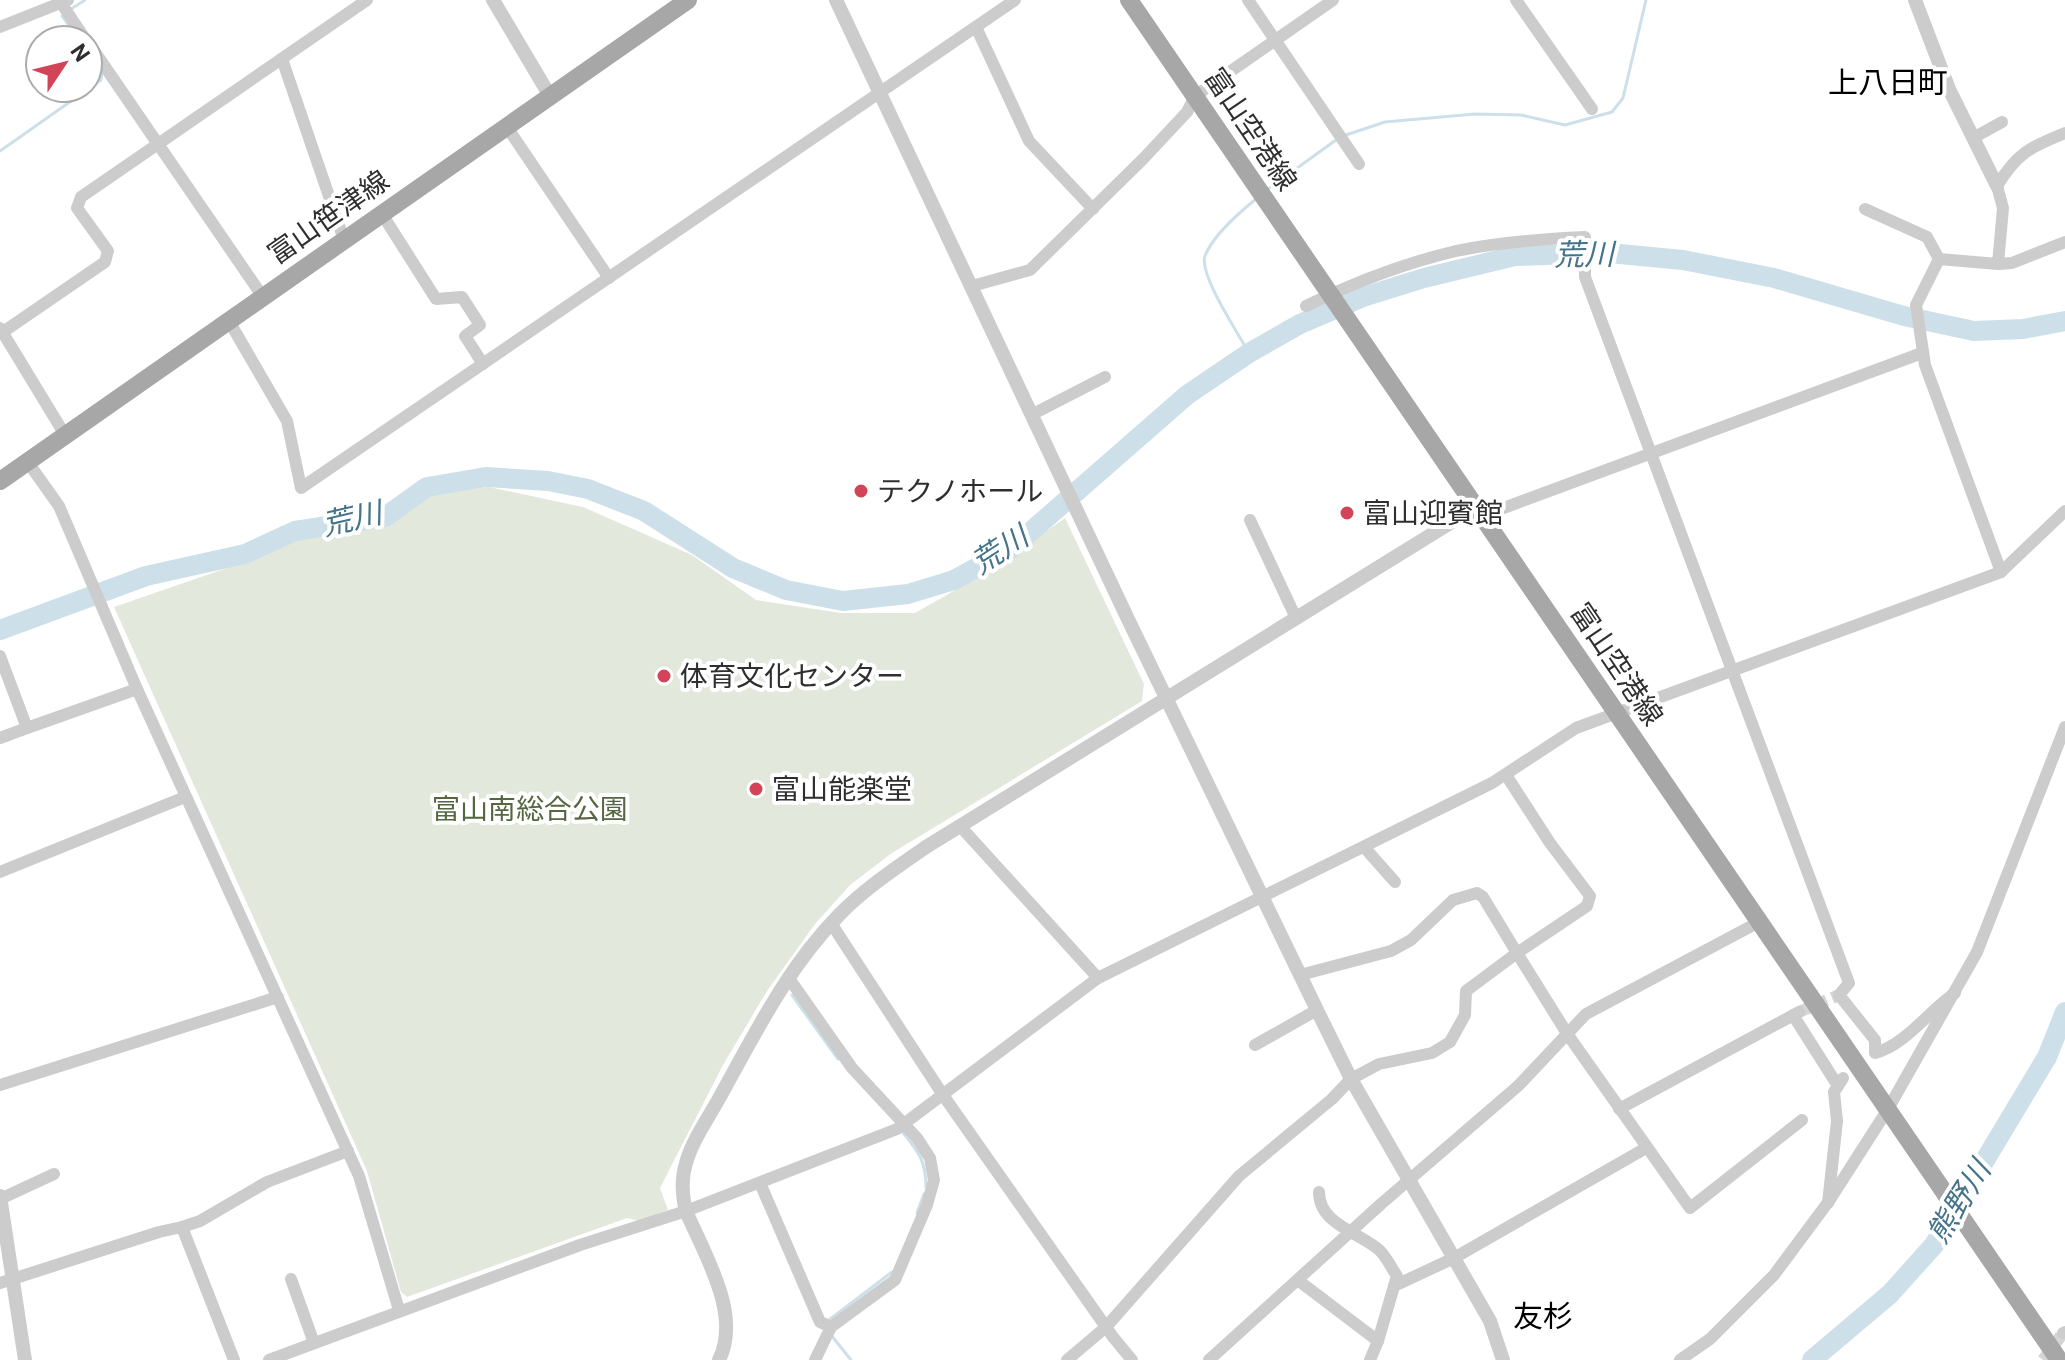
<svg xmlns="http://www.w3.org/2000/svg" width="2065" height="1360" font-family="Roboto,'Noto Sans JP',sans-serif">
<style>
.green{fill:#e3e8dc}
.lines{fill:none;stroke-linecap:round;stroke-linejoin:round}
.stream{stroke:#cde0e9;stroke-width:3}
.river{stroke:#cde0e9;stroke-width:20}
.minor-tunnel{stroke:#d5d5d5;stroke-width:12;stroke-dasharray:12 6;stroke-linecap:butt}
.minor{stroke:#ccc;stroke-width:12}
.tertiary{stroke:#ccc;stroke-width:14}
.primary{stroke:#a7a7a7;stroke-width:18}
.poi-dot{fill:#d44458;stroke:#fff;stroke-width:3}
.labels{text-anchor:middle;stroke-width:8;stroke-linejoin:round;paint-order:stroke}
.street-label{font-size:28px;fill:#2f2f2f;stroke:#fff}
.poi-label{font-size:28px;fill:#2f2f2f;stroke:#fff;text-anchor:start}
.park-label{font-size:28px;fill:#556741;stroke:#fff}
.neighbourhood-label{font-size:30px;fill:#000;stroke:#fff}
.water-label{font-size:30px;font-style:italic;fill:#45738a;stroke:#fff}
</style>
<rect width="100%" height="100%" fill="#fff"/>
<polygon class="green" points="489,487 583,507 692,555 756,600 841,613 915,613 994,568 1065,518 1144,684 1142,701 892,853 850,885 815,924 767,991 723,1065 660,1188 668,1210 639,1221 627,1218 407,1297 401,1292 367,1171 114,607 227,568 295,536 382,528 423,494"/>
<g class="lines">
<g class="stream">
<polyline points="71,9 85,0"/>
<polyline points="65,13 62,16 79,40"/>
<polyline points="1346,135 1385,122 1475,114 1521,115 1565,125 1612,112 1623,98 1646,0"/>
<polyline points="0,151 101,80 102,73 88,53"/>
<polyline points="1268,189 1336,140"/>
<path d="M1249 353C1238 333 1199 275 1205 256 1212 237 1240 212 1256 199"/>
<polyline points="792,995 838,1059"/>
<path d="M901 1130C918 1151 926 1160 926 1187"/>
<polyline points="917,1213 924,1194"/>
<polyline points="829,1320 892,1272"/>
<polyline points="831,1335 851,1360"/>
</g>
<g class="river">
<polyline points="0,630 146,576 245,554 295,531 385,517 427,487 486,477 548,481 588,489 644,511 733,568 786,590 843,601 908,594 954,580 1012,548 1187,395 1249,353 1300,324 1363,297 1424,278 1515,256 1609,253 1683,260 1774,278 1904,316 1974,331 2023,329 2065,321"/>
<polyline points="1812,1360 1890,1294 1934,1245 2047,1057 2065,1012"/>
</g>
<g class="minor-tunnel">
<polyline points="1799,1012 1839,995"/>
<polyline points="2043,1360 2063,1333"/>
</g>
<g class="minor">
<polyline points="59,0 86,40"/>
<polyline points="1248,0 1359,164"/>
<polyline points="1516,0 1592,109"/>
<polyline points="0,27 68,0"/>
<polyline points="976,27 1029,141 1093,209"/>
<polyline points="88,42 263,297"/>
<polyline points="282,59 344,240"/>
<polyline points="507,127 609,278"/>
<polyline points="1973,138 2002,122"/>
<polyline points="1865,209 1927,237 1939,259"/>
<polyline points="382,214 436,299 462,297 480,325 465,336 483,364"/>
<polyline points="1939,259 1916,305 1925,365 2001,572"/>
<path d="M1939 259 1998 264 2003 208 1997 186C2017 153 2030 147 2065 133"/>
<polyline points="1998,264 2012,263 2065,242"/>
<polyline points="972,286 1030,270 1143,159 1187,112 1195,96 1333,0"/>
<path d="M1306 306C1353 283 1405 263 1456 251 1498 242 1542 239 1585 237V277L1849 983 1839 995 1875 1040V1053C1905 1045 1928 1012 1955 993"/>
<polyline points="229,321 287,421 301,488 1015,0"/>
<polyline points="0,328 65,435"/>
<polyline points="0,334 105,262 108,251 77,208 81,197 367,0"/>
<polyline points="1031,415 1105,377"/>
<polyline points="27,461 59,506 137,689 359,1176 399,1310"/>
<polyline points="1482,516 1922,353"/>
<polyline points="1250,520 1296,618"/>
<polyline points="0,656 27,728 0,738"/>
<polyline points="27,728 137,689"/>
<polyline points="1506,775 1550,843 1590,896 1587,906 1517,953 1568,1035 1690,1208 1802,1120"/>
<polyline points="960,826 1098,978"/>
<polyline points="1364,847 1395,882"/>
<polyline points="0,872 185,797"/>
<polyline points="831,923 943,1095 1113,1337 1132,1360"/>
<polyline points="788,977 852,1068 917,1138 930,1158 934,1180 927,1205 895,1280 831,1327"/>
<polyline points="1793,1015 1838,1086"/>
<polyline points="1255,1045 1317,1010"/>
<polyline points="0,1085 278,997"/>
<polyline points="1619,1109 1799,1012"/>
<polyline points="760,1183 820,1322 831,1327 815,1360"/>
<path d="M1319 1192C1319 1224 1358 1232 1378 1249 1386 1255 1391 1268 1397 1276L1378 1341"/>
<polyline points="0,1199 54,1174"/>
<polyline points="1828,1203 1837,1121 1834,1092 1843,1078"/>
<polyline points="182,1227 200,1221 267,1182 348,1151"/>
<polyline points="291,1279 314,1343"/>
<polyline points="1299,1281 1378,1341 1370,1360"/>
<polyline points="0,1283 159,1232 182,1227 234,1360"/>
<polyline points="1394,1286 1454,1258 1646,1148"/>
<polyline points="2063,1333 2065,1332"/>
<polyline points="269,1360 580,1245 686,1211 897,1129 1098,978 1492,783 1576,728 2001,572 2065,511"/>
<polyline points="1067,1360 1106,1327 1239,1176 1332,1099 1351,1079 1379,1064 1432,1053 1450,1042 1465,1015 1466,991 1517,953 1483,897 1477,893 1453,900 1411,940 1391,951 1300,975"/>
<polyline points="1209,1360 1381,1204 1518,1086 1586,1014 1759,922"/>
<polyline points="1680,1360 1710,1339 1774,1275 1829,1201 1888,1109 1977,952 2065,727"/>
</g>
<g class="tertiary">
<polyline points="493,0 550,96"/>
<polyline points="836,0 1126,615 1317,1010 1351,1079 1490,1321 1503,1360"/>
<polyline points="1915,0 1949,89 1997,186"/>
<polyline points="0,1196 25,1360"/>
<path d="M719 1360C742 1314 704 1254 686 1211 682 1195 681 1179 686 1163 693 1138 710 1116 722 1093 757 1030 788 967 839 915 864 889 896 868 926 847L1476 507"/>
</g>
<g class="primary">
<polyline points="1129,0 2059,1360"/>
<polyline points="0,481 688,0"/>
</g>
</g>
<g class="poi-dot">
<circle cx="861" cy="491" r="8"/>
<circle cx="1347" cy="513" r="8"/>
<circle cx="664" cy="676" r="8"/>
<circle cx="756" cy="789" r="8"/>
</g>
<g class="labels">
<g class="street-label">
<text transform="translate(1251 129) rotate(56)" y="10">富山空港線</text>
<text transform="translate(328 217) rotate(-35)" y="10">富山笹津線</text>
<text transform="translate(1617 664) rotate(56)" y="10">富山空港線</text>
</g>
<g class="poi-label">
<text x="877" y="501">テクノホール</text>
<text x="1363" y="523">富山迎賓館</text>
<text x="680" y="686">体育文化センター</text>
<text x="772" y="799">富山能楽堂</text>
</g>
<g class="park-label">
<text x="530" y="819">富山南総合公園</text>
</g>
<g class="neighbourhood-label">
<text x="1888" y="93">上八日町</text>
<text x="1543" y="1327">友杉</text>
</g>
<g class="water-label">
<text transform="translate(1584 255) rotate(-1)" y="10">荒川</text>
<text transform="translate(352 519) rotate(-13)" y="10">荒川</text>
<text transform="translate(1000 550) rotate(-33)" y="10">荒川</text>
<text transform="translate(1959 1202) rotate(-58)" y="10">熊野川</text>
</g>
</g>
<g transform="translate(64 64) rotate(55)"><circle r="38" fill="#ffffff" stroke="#acacac" stroke-width="2"/>
<path d="M0-6L14 30L0 20L-14 30Z" fill="#d44458"/>
<text y="-12" font-size="22" font-weight="bold" text-anchor="middle" fill="#2f2f2f">N</text>
</g>
</svg>
